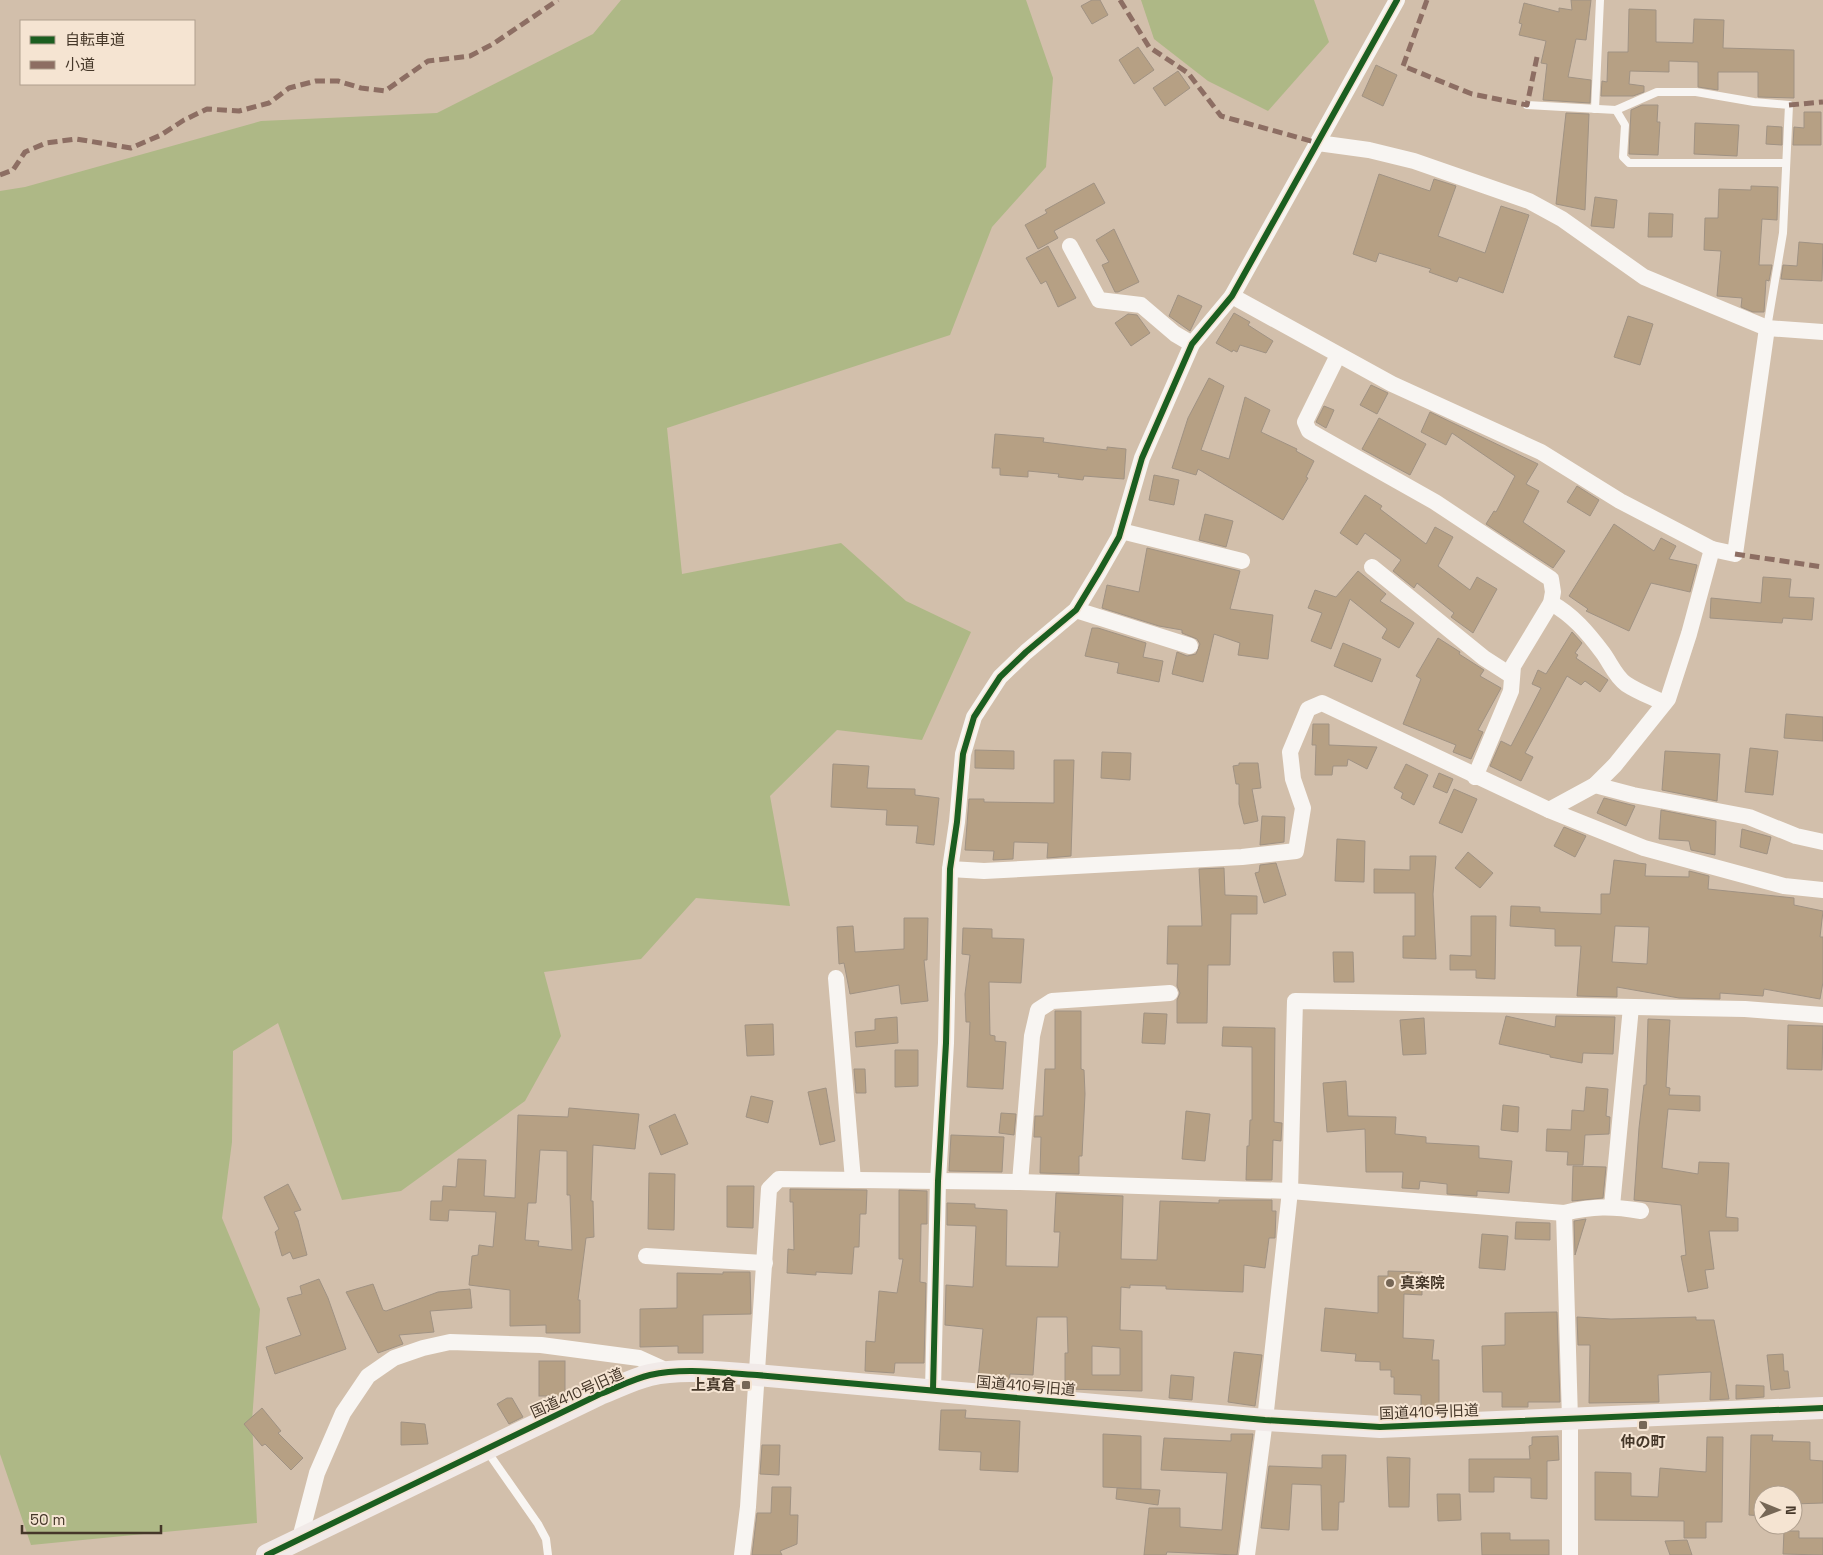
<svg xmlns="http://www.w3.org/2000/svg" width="1823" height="1555" font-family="'Space Grotesk','Noto Sans JP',sans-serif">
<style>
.green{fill:#aeb886}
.building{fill:#b6a084;stroke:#a09283;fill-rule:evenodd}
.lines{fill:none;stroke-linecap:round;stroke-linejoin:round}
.lane{stroke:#f8f5f2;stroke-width:8}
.street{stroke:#f8f5f2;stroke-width:16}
.secondary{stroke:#f1eae8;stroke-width:22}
.quiet{stroke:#8d6e63;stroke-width:5;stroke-dasharray:10 5;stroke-linecap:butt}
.cycleway-casing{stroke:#f5e4d2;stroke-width:9}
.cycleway{stroke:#1b5e20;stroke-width:6}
.poi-dot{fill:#766756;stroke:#f5e4d2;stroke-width:2}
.labels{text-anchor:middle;stroke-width:4;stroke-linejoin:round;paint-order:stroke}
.poi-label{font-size:15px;font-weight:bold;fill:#453729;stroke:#f5e4d2;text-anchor:start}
.street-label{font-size:15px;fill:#453729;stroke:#f5e4d2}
</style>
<rect width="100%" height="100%" fill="#d2bfab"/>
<g class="green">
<polygon points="621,0 1026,0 1053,78 1046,167 992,227 950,335 667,428 682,574 841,543 906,601 971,632 922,740 837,730 770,796 790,906 696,898 641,959 544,972 561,1036 525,1101 401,1191 342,1200 278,1023 233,1051 232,1142 222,1218 260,1309 252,1421 257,1523 31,1545 0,1454 0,191 25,187 261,121 437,113 593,34"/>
<polygon points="1141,0 1314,0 1329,42 1268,111 1208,81 1154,39"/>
</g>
<g class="building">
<polygon points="1092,0 1100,0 1108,15 1092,24 1081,6"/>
<polygon points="1571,0 1591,0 1586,40 1576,39 1568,77 1591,80 1590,103 1543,100 1547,64 1541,63 1546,41 1519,35 1522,24 1519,23 1524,3 1559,12 1559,8 1572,10"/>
<polygon points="1629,9 1656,10 1656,42 1693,43 1694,19 1724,20 1723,48 1794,50 1794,98 1758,97 1758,72 1718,72 1718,90 1698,87 1698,62 1669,61 1669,72 1630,71 1629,84 1644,86 1644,92 1633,96 1601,96 1602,81 1607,82 1608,52 1628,52"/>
<polygon points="1138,47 1154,70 1134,84 1119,60"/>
<polygon points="1376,65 1397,75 1383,106 1362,96"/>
<polygon points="1178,71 1190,88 1165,106 1153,88"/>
<polygon points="1642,105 1658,105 1657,122 1660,122 1658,155 1629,154 1631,110"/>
<polygon points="1804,112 1821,112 1821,145 1793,145 1794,127 1804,128"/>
<polygon points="1566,113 1589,114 1585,210 1556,204"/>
<polygon points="1695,123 1739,125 1737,156 1694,154"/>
<polygon points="1767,126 1782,127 1782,145 1766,144"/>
<polygon points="1379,174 1430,191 1434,179 1456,186 1438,236 1485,253 1501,206 1529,215 1503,293 1459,277 1457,282 1429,272 1431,269 1379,253 1376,262 1353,254"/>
<polygon points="1094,183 1105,203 1054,231 1058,238 1038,249 1025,225 1047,213 1045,210"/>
<polygon points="1751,186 1778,187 1777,220 1762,219 1759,265 1772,265 1769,281 1766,280 1764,312 1753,312 1741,307 1742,298 1717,296 1721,251 1704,250 1705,218 1718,218 1719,189 1751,190"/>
<polygon points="1595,197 1617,200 1614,228 1591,226"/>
<polygon points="1649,213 1673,214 1672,237 1648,237"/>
<polygon points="1114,229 1139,282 1118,292 1115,292 1102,265 1109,262 1096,240"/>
<polygon points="1799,242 1823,244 1822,281 1781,279 1783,265 1797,266"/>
<polygon points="1048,246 1076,298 1058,307 1046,281 1041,284 1026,258"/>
<polygon points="1178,295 1202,306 1190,331 1169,316"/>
<polygon points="1234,313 1250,322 1248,325 1273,341 1266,353 1240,345 1237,352 1233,350 1232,352 1216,343"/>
<polygon points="1128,314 1137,315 1150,333 1131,346 1115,323"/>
<polygon points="1628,316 1653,324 1640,365 1614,357"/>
<polygon points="1209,378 1224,386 1201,450 1229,459 1245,397 1270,410 1261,432 1297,449 1296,451 1314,461 1306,477 1308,478 1283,520 1198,469 1196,475 1172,468 1188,418"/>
<polygon points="1371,385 1388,393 1377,414 1360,405"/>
<polygon points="1324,406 1334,410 1326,428 1316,422"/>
<polygon points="1430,412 1538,464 1526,484 1539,491 1523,522 1565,551 1553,568 1486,524 1494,511 1496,512 1515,476 1452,433 1446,445 1421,432"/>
<polygon points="1379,418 1426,444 1410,475 1362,449"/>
<polygon points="995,434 1044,438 1043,442 1107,450 1107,447 1126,449 1124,479 1084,476 1083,480 1058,477 1059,474 1028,471 1028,477 1000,475 1000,468 992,468"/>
<polygon points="1154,475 1179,480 1174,505 1149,500"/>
<polygon points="1577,486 1599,500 1590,516 1567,502"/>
<polygon points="1365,495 1382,506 1380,509 1426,544 1435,527 1453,537 1438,566 1470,590 1477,577 1497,589 1473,633 1451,617 1454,613 1417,583 1414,588 1393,571 1401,560 1365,533 1357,545 1340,533"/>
<polygon points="1205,514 1233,521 1226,547 1199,540"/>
<polygon points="1614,524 1654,551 1661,538 1676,546 1669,559 1697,565 1690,592 1651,583 1629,631 1586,611 1588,609 1569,596"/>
<polygon points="1147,548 1240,571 1230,609 1273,615 1268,659 1238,655 1240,643 1214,634 1203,682 1172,674 1177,652 1187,656 1196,654 1200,644 1197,639 1182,633 1182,630 1159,626 1102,608 1107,585 1139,592"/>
<polygon points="1358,571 1386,594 1380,601 1414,623 1399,648 1382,638 1387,629 1350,599 1331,649 1311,641 1322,613 1308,608 1315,590 1336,597"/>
<polygon points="1763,577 1791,579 1789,597 1814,598 1812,620 1783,618 1782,623 1710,618 1711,598 1761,603"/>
<polygon points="1092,628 1098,628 1146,643 1143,657 1163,661 1159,682 1117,673 1119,663 1085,656"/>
<polygon points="1572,632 1582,643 1575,653 1578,655 1576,658 1608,680 1600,692 1585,681 1581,685 1567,676 1525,753 1533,757 1521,781 1490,766 1501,741 1511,746 1541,688 1532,684 1538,670 1546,674"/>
<polygon points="1438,638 1460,652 1459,654 1484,670 1480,676 1501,688 1478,730 1483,732 1471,759 1453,752 1456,745 1403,724 1421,679 1416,676"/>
<polygon points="1343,643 1381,659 1372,682 1334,666"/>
<polygon points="1786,714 1823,717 1823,741 1784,738"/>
<polygon points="1313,724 1329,724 1329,745 1377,747 1367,769 1348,759 1347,766 1333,766 1332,775 1315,775 1316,745 1312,745"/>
<polygon points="1750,748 1778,751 1773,795 1745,792"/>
<polygon points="975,750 1014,751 1014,769 975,768"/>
<polygon points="1665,751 1720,754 1717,801 1662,790"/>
<polygon points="1102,752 1131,753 1130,780 1101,778"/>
<polygon points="1054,760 1074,760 1071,856 1047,858 1048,843 1014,842 1013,859 993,860 994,851 965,850 969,799 984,799 984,802 1054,803"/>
<polygon points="1239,763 1258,763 1261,788 1252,789 1258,821 1244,824 1239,804 1239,784 1236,784 1233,766 1239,765"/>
<polygon points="833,764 869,766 867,788 915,789 915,795 939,798 934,845 916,843 918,826 886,825 887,810 831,807"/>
<polygon points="1406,764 1428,775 1414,805 1401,798 1403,793 1394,788"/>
<polygon points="1439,773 1453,779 1447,793 1433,787"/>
<polygon points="1454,789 1477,799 1462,833 1439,823"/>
<polygon points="1604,798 1635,806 1626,826 1597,813"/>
<polygon points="1661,810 1716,821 1715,855 1691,850 1689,841 1659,839"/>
<polygon points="1262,816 1285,817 1284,842 1260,845"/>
<polygon points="1564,827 1586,836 1575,857 1554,846"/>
<polygon points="1742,829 1771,837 1767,854 1740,847"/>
<polygon points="1337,839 1365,841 1364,882 1335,881"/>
<polygon points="1468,852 1493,873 1480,888 1455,868"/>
<polygon points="1410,856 1436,856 1433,894 1436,959 1403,958 1403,936 1415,936 1415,893 1374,893 1374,869 1410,870"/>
<path d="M1614 860 1646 864 1645 876 1689 877V871L1709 876 1708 889 1794 898V905L1823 911 1820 937H1823V982L1820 999 1764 989 1763 996 1720 993V999L1679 998 1617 987V997L1577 996 1581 946H1555V929L1510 926 1511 906 1540 907V912L1601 914V894H1610ZM1615 926 1649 927 1647 964 1612 962Z"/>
<polygon points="1276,863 1286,895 1264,903 1255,873 1259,872 1260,865"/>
<polygon points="1224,868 1225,895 1257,896 1257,914 1231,914 1230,965 1208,965 1207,1023 1177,1023 1177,1000 1180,993 1177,986 1178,964 1167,964 1168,926 1202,926 1199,869"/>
<polygon points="1471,916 1496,916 1495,979 1476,978 1476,970 1450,970 1450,955 1471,956"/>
<polygon points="904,918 928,918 927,960 924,960 928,1001 901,1004 899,985 850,994 844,963 839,964 837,927 853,926 855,952 904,949"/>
<polygon points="963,928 992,929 992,938 1024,939 1021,983 989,982 990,1035 995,1036 995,1041 1006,1042 1003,1089 967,1087 970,1022 966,1022 965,994 970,955 962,954"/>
<polygon points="1333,952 1353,952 1354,982 1334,982"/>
<polygon points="1055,1011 1081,1011 1081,1069 1084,1070 1085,1094 1082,1156 1079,1156 1079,1174 1040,1173 1041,1137 1034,1137 1035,1116 1043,1116 1045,1069 1055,1069"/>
<polygon points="1144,1013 1167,1014 1165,1044 1142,1043"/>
<polygon points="1506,1016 1555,1027 1556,1016 1615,1017 1613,1054 1583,1053 1582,1063 1550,1057 1550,1055 1499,1044"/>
<polygon points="897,1017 898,1043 856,1047 855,1032 875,1030 875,1019"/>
<polygon points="1424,1018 1426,1054 1403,1055 1400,1020"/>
<polygon points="1648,1019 1670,1020 1666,1087 1670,1088 1669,1095 1700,1096 1700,1111 1668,1109 1662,1168 1698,1174 1699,1162 1729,1163 1726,1217 1738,1218 1738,1231 1709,1231 1714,1269 1705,1270 1708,1288 1688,1292 1681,1256 1686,1255 1681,1205 1634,1200 1639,1128 1644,1085 1646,1085"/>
<polygon points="773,1024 774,1055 747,1056 745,1025"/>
<polygon points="1788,1025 1823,1026 1822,1070 1787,1069"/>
<polygon points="1223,1027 1275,1028 1274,1122 1282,1123 1281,1141 1273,1140 1272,1180 1246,1180 1247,1146 1249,1146 1250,1120 1252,1120 1252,1047 1222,1046"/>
<polygon points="895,1050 918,1050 918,1086 895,1087"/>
<polygon points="854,1069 865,1069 866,1093 856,1093"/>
<polygon points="1346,1081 1348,1116 1396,1117 1395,1134 1426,1137 1426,1143 1479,1146 1479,1158 1512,1161 1509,1193 1477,1191 1477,1196 1447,1194 1447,1184 1420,1181 1419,1189 1402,1188 1403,1172 1366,1172 1365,1129 1327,1132 1323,1083"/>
<polygon points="1586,1087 1608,1089 1606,1116 1610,1117 1609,1134 1585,1135 1583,1165 1567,1165 1568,1152 1546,1151 1547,1129 1571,1130 1572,1110 1584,1111"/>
<polygon points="826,1088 835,1141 820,1145 808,1092"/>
<polygon points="751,1096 773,1101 768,1123 746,1117"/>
<polygon points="1503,1105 1519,1107 1518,1132 1501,1130"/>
<path d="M569 1108 639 1114 635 1149 593 1145 591 1201H593L594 1237 586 1238 578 1300H580V1333H546V1325L510 1326V1290L469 1285 472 1256 478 1255 479 1245 493 1247 496 1212 449 1210 448 1221 430 1220 431 1201H442L443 1186 456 1187 458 1159 486 1160 484 1196 515 1198 518 1115 568 1117ZM540 1150 567 1151V1195H570L572 1250 538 1246 539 1241 525 1240 528 1203H536Z"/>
<polygon points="1186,1111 1210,1114 1205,1161 1182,1159"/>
<polygon points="1001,1113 1016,1114 1014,1135 999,1133"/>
<polygon points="675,1114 688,1144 661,1155 649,1126"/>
<polygon points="951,1135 1004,1137 1002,1172 949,1171"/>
<polygon points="1573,1166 1606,1167 1603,1198 1572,1201"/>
<polygon points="649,1173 675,1174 674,1230 648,1229"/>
<polygon points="288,1184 301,1210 294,1212 298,1220 307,1255 293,1259 290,1252 282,1256 275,1232 279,1229 264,1197"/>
<polygon points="727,1186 754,1186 753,1228 727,1227"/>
<polygon points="790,1189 867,1190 866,1214 860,1214 859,1247 854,1247 852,1274 816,1272 816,1275 787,1273 788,1249 794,1250 793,1202 790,1202"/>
<polygon points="899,1190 927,1191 927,1224 921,1224 920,1282 926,1283 924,1363 895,1363 894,1373 865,1371 866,1341 875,1342 879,1291 897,1293 903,1259 899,1259"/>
<path d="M1056 1193 1123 1196 1121 1259 1157 1260 1160 1201 1219 1203V1200H1272V1211H1276L1275 1238H1269L1265 1268 1244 1265 1243 1292 1166 1289V1286L1130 1285V1288L1121 1287 1120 1330 1142 1331V1391L1065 1389V1353H1068L1067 1317H1037L1033 1375 1010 1374 1009 1382 978 1379 983 1329 945 1325 946 1285 973 1287 976 1226 947 1225V1203L975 1204V1208L1007 1210 1006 1266 1058 1267 1060 1232H1054ZM1092 1346 1120 1348V1375H1092Z"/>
<polygon points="1586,1219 1575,1255 1574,1221"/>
<polygon points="1516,1222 1550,1223 1550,1240 1515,1239"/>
<polygon points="1482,1234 1508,1236 1505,1270 1479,1268"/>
<polygon points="1388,1271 1422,1272 1422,1295 1404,1294 1403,1338 1434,1340 1432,1360 1439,1360 1439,1407 1421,1407 1421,1395 1394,1394 1394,1377 1391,1377 1391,1370 1380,1370 1380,1362 1355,1361 1356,1354 1321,1351 1325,1308 1378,1313 1378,1276 1388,1276"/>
<polygon points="723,1272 750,1272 751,1314 703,1315 703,1353 678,1353 678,1346 640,1347 640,1309 677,1308 677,1273 723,1274"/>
<polygon points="319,1279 328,1298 346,1349 275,1374 266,1347 301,1335 287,1298 302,1294 300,1286"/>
<polygon points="373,1284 383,1310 386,1311 438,1292 470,1289 472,1308 430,1311 434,1332 399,1335 403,1344 378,1353 346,1292"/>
<polygon points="1557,1312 1560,1402 1528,1402 1528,1407 1502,1407 1502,1392 1483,1392 1482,1346 1505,1345 1505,1313"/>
<polygon points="1577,1317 1611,1319 1696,1317 1696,1320 1714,1320 1729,1399 1710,1400 1711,1372 1658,1375 1659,1402 1589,1403 1590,1345 1578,1345"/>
<polygon points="1234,1352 1262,1355 1255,1406 1228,1402"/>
<polygon points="1783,1354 1784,1371 1788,1371 1790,1388 1771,1390 1767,1355"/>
<rect x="539" y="1361" width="26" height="35"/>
<polygon points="1171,1375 1194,1377 1192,1400 1169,1398"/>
<polygon points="1736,1385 1764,1386 1764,1397 1736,1399"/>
<polygon points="507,1398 512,1398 523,1417 509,1424 497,1404"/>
<polygon points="262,1408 281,1431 278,1433 303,1458 291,1470 265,1444 262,1446 244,1424"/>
<polygon points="941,1410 966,1410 965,1418 1020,1421 1018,1472 980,1470 981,1452 939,1450"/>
<polygon points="401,1422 425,1424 428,1444 401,1445"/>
<polygon points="1103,1434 1141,1436 1141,1489 1103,1487"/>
<polygon points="1231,1434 1253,1434 1237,1555 1167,1552 1166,1555 1144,1555 1149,1508 1180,1508 1180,1527 1222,1530 1227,1473 1161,1470 1164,1438 1231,1441"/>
<polygon points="1751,1435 1773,1435 1772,1441 1810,1442 1810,1460 1823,1461 1823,1503 1793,1504 1793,1495 1763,1495 1763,1516 1749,1515"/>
<polygon points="1558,1436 1559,1460 1547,1461 1547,1499 1531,1498 1531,1478 1494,1477 1494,1492 1469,1492 1469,1459 1530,1459 1529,1446 1532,1445 1532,1437"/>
<polygon points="1707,1437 1723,1437 1722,1522 1706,1522 1706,1538 1684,1538 1684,1521 1595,1520 1595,1472 1631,1473 1631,1496 1658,1497 1660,1468 1706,1472"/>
<polygon points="762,1445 780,1445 779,1475 760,1474"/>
<polygon points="1322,1455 1346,1455 1344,1502 1339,1502 1338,1530 1322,1530 1321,1485 1292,1484 1289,1530 1261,1528 1269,1466 1322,1468"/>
<polygon points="1387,1457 1410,1458 1409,1507 1389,1507"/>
<polygon points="772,1487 791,1487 790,1515 798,1515 797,1544 780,1551 782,1555 752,1555 757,1513 771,1513"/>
<polygon points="1117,1488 1160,1490 1158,1505 1116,1499"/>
<polygon points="1437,1494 1460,1494 1461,1520 1438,1521"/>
<polygon points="1784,1531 1799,1531 1799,1538 1823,1538 1823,1555 1783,1554"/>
<polygon points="1481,1533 1510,1533 1510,1540 1549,1540 1549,1555 1482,1555"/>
<polygon points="1687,1540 1692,1555 1670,1555 1665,1541"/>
</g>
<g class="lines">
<g class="lane">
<polyline points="1527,105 1616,110 1657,92 1696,92 1754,102 1789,105 1783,233 1767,328"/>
<polyline points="1595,109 1600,0"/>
<polyline points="1616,110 1625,125 1623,157 1629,163 1786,163"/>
<polyline points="487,1451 538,1524 546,1539 548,1555"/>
</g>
<g class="street">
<polyline points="1318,143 1369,150 1414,161 1529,201 1562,219 1644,277 1767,328 1823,332"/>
<polyline points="1070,246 1099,300 1141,305 1175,334 1192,344"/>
<polyline points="1232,296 1392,384 1541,452 1620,501 1712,549 1735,554 1767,328"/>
<polyline points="1338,355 1305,422 1309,431 1435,502 1551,579 1553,592 1551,603 1513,666 1511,691 1475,777"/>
<polyline points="1121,531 1242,561"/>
<polyline points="1372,567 1484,658 1512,676"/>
<path d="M1551 603C1573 615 1588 633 1603 653 1611 664 1615 676 1626 684 1638 692 1652 697 1664 703"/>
<polyline points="1076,610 1190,646"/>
<polyline points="1595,785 1633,795 1749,817 1796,836 1823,842"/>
<polyline points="1549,810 1595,785 1615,765 1668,699 1689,634 1712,549"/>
<polyline points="950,869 984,871 1242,857 1296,851 1303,808 1293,779 1290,752 1308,709 1322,703 1549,810 1644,848 1784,886 1823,890"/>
<polyline points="836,978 853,1180"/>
<polyline points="1020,1182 1032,1036 1038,1010 1052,1001 1170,993"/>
<polyline points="1612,1206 1631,1007"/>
<polyline points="1564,1213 1570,1419 1570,1555"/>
<polyline points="646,1256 765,1263"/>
<polyline points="933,1390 938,1181 946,1043 950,869 957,822 963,754 974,717 1000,677 1026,652 1076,610 1099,572 1119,537 1142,458 1192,344 1232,296 1397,0"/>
<polyline points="300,1538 317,1473 343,1413 368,1376 394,1358 423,1348 450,1342 541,1345 639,1358 670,1372"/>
<path d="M742 1555 748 1507 769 1189 779 1179 1020 1182 1290 1191 1564 1213C1593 1206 1612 1206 1641 1211"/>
<polyline points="1247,1555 1265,1420 1290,1191 1295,1001 1745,1009 1823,1015"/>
</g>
<path class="secondary" d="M267 1555 600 1394C616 1388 633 1379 650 1375 684 1367 723 1373 757 1375L1265 1420 1380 1427 1823 1408"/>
<g class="quiet">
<polyline points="1120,0 1149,47 1188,73 1221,116 1318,143"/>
<polyline points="1427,0 1403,66 1472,94 1527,105 1537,57"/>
<polyline points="1789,105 1823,102"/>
<polyline points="0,175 13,170 25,152 46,143 76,139 131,148 161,135 184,120 207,109 239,111 269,103 289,88 316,81 338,81 361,88 385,91 428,61 470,56 493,44 558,0"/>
<polyline points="1735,554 1823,567"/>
</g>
<g class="cycleway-casing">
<g id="cycleway">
<polyline points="933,1390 938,1181 946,1043 950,869 957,822 963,754 974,717 1000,677 1026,652 1076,610 1099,572 1119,537 1142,458 1192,344 1232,296 1397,0"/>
<path d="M267 1555 600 1394C616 1388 633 1379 650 1375 684 1367 723 1373 757 1375L1265 1420 1380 1427 1823 1408"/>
</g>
</g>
<use href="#cycleway" class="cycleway"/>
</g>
<g class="poi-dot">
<circle cx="1390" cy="1283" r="5"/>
<rect x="741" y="1380" width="10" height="10" rx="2.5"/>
<rect x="1638" y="1420" width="10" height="10" rx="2.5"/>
</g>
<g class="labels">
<g class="poi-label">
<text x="1400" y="1288">真楽院</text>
<text x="736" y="1390" text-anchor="end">上真倉</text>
<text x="1643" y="1447" text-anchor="middle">仲の町</text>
</g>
<g class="street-label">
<text transform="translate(1026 1386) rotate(5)" y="5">国道410号旧道</text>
<text transform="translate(577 1393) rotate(-24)" y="5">国道410号旧道</text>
<text transform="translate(1429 1412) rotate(-2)" y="5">国道410号旧道</text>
</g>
</g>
<rect x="20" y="20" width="175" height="65" fill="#f5e4d2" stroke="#af9f8e"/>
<rect x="30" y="36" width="25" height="8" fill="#1b5e20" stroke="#af9f8e"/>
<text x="65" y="45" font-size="15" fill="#453729">自転車道</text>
<rect x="30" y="61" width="25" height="8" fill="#8d6e63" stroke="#af9f8e"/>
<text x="65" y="70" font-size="15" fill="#453729">小道</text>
<g transform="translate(1778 1510) rotate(91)"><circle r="24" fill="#f5e4d2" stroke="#af9f8e"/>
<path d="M0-4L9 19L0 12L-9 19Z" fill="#766756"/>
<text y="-8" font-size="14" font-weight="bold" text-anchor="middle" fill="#453729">N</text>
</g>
<path d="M22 1525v8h139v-8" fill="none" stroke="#453729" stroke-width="2.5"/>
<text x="30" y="1525" font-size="15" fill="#453729" stroke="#f5e4d2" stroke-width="4" paint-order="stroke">50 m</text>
</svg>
